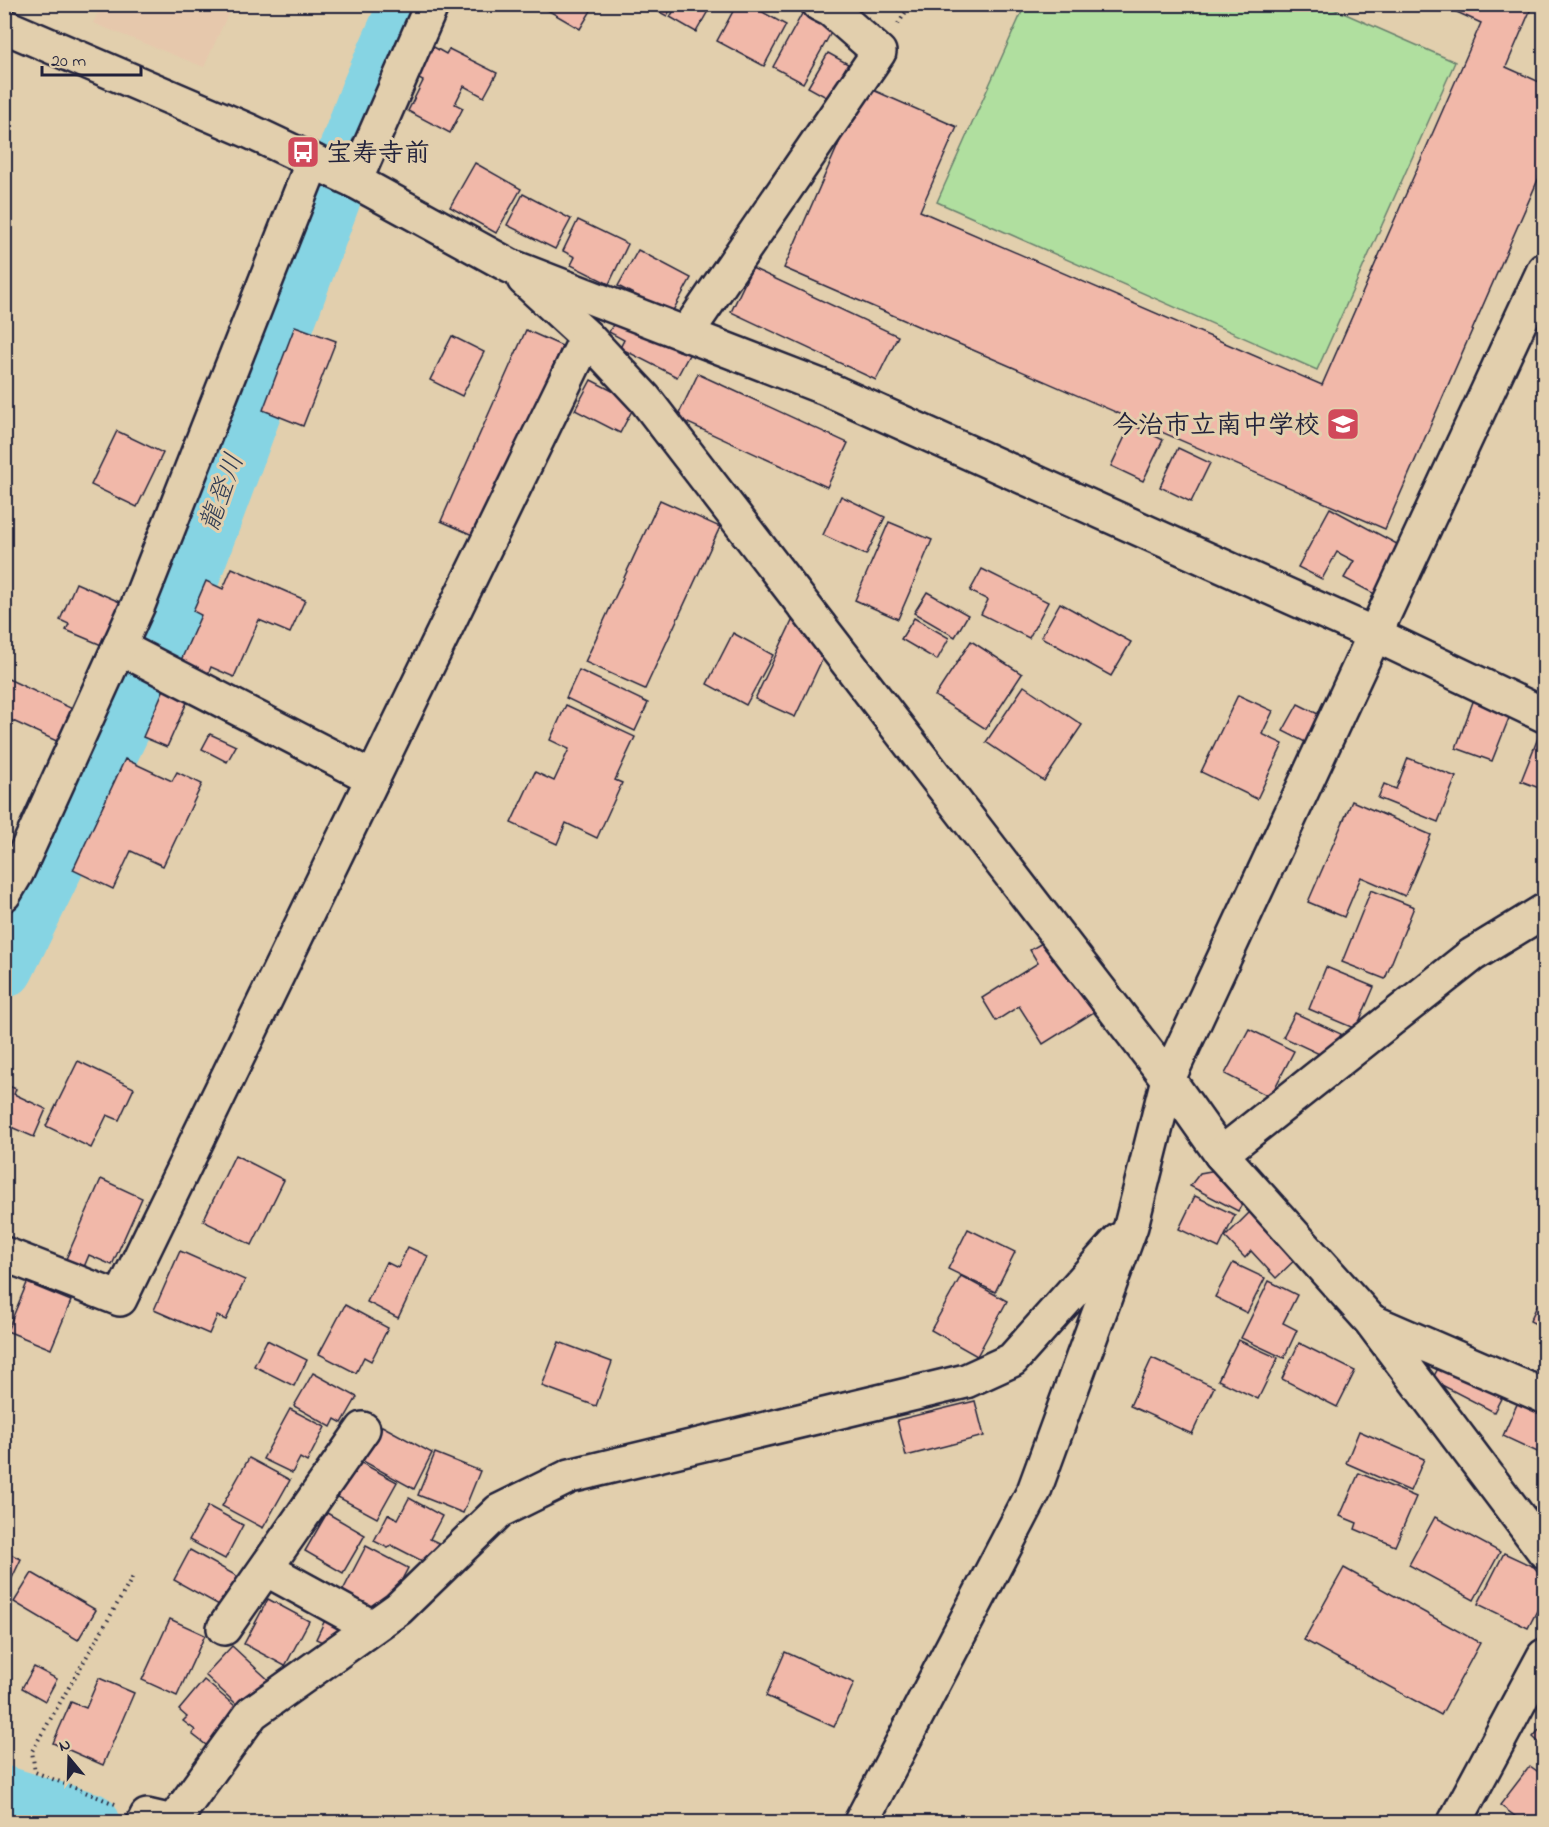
<svg xmlns="http://www.w3.org/2000/svg" width="1549" height="1827" font-family="'Indie Flower','Klee One',sans-serif">
<style>
.built{fill:#e6c8ac}
.green{fill:#b0df9f;stroke:#69806d;stroke-width:1.5}
.lines{fill:none;stroke-linecap:round;stroke-linejoin:round}
.river{stroke:#86d4e3;stroke-width:60}
.building{fill:#f1b8a9;stroke:#22223b;stroke-width:1.5}
.minor-casing{stroke:#22223b;stroke-width:38}
.path{stroke:#22223b;stroke-width:4;stroke-dasharray:1.5 4.5;stroke-linecap:butt}
.minor{stroke:#e2cfad;stroke-width:33}
.labels{text-anchor:middle;stroke-width:6;stroke-linejoin:round;paint-order:stroke}
.poi-label{font-size:26px;font-weight:bold;fill:#22223b;stroke:#e2cfad;text-anchor:start}
.water-label{font-size:27px;font-style:italic;fill:#313d54;stroke:#e2cfad}
</style>
<rect width="100%" height="100%" fill="#e2cfad"/>
<filter id="ink" filterUnits="userSpaceOnUse"><feTurbulence type="fractalNoise" baseFrequency=".0167" numOctaves="2"/><feDisplacementMap in="SourceGraphic" scale="12" xChannelSelector="R" yChannelSelector="G"/><feConvolveMatrix kernelMatrix="1 2 1 2 8 2 1 2 1" color-interpolation-filters="sRGB"/></filter>
<g filter="url(#ink)">
<polygon class="built" points="102,5 102,4 232,5 204,67 93,23"/>
<polygon class="green" points="1025,5 1325,5 1455,62 1317,370 937,202"/>
<g class="lines">
<g class="river">
<polyline points="4,968 177,611 370,93 409,4"/>
<polyline points="4,1796 90,1822"/>
</g>
</g>
<g class="building">
<polygon points="537,4 595,4 580,29"/>
<polygon points="644,4 673,4 667,16"/>
<polygon points="678,4 712,4 696,32 670,17"/>
<polygon points="737,4 748,4 786,25 764,66 717,41"/>
<polygon points="1439,4 1533,4 1506,67 1544,84 1544,166 1385,529 784,268 864,86 957,127 920,211 1322,385 1481,23"/>
<polygon points="803,12 833,29 803,83 773,67"/>
<polygon points="432,46 446,54 449,49 497,73 484,97 464,86 455,104 463,108 450,133 408,111 423,81 415,77"/>
<polygon points="828,53 848,64 828,98 808,87"/>
<polygon points="475,163 521,189 496,233 450,207"/>
<polygon points="523,194 571,219 555,249 507,225"/>
<polygon points="578,220 628,244 609,284 571,265 575,257 563,251"/>
<polygon points="638,250 691,278 671,314 618,286"/>
<polygon points="752,268 898,336 876,380 731,312"/>
<polygon points="619,314 691,351 677,377 620,348 624,340 609,332"/>
<polygon points="295,326 336,341 303,426 263,410"/>
<polygon points="526,330 562,346 477,537 441,521"/>
<polygon points="452,336 484,352 462,396 430,380"/>
<polygon points="698,374 848,443 827,487 677,418"/>
<polygon points="591,380 636,403 620,433 575,410"/>
<polygon points="1131,424 1163,440 1143,481 1111,466"/>
<polygon points="117,431 163,453 137,507 91,485"/>
<polygon points="1178,448 1210,463 1191,502 1160,487"/>
<polygon points="841,496 885,517 866,555 823,535"/>
<polygon points="660,500 720,527 645,689 585,662"/>
<polygon points="1330,508 1410,551 1384,599 1344,578 1354,561 1337,552 1322,579 1298,567"/>
<polygon points="889,522 932,540 898,619 855,600"/>
<polygon points="232,568 305,600 290,633 259,620 234,677 211,667 206,679 178,667 201,615 193,611 206,581 223,589"/>
<polygon points="982,569 1048,602 1029,638 981,614 988,600 970,591"/>
<polygon points="76,583 129,606 111,649 66,630 69,624 60,620"/>
<polygon points="927,592 968,615 955,637 914,613"/>
<polygon points="1060,603 1131,642 1111,676 1041,637"/>
<polygon points="794,617 828,647 795,717 755,699"/>
<polygon points="914,618 949,638 937,660 901,639"/>
<polygon points="733,633 773,655 746,705 707,684"/>
<polygon points="971,641 1022,674 986,729 935,696"/>
<polygon points="579,670 648,703 635,731 566,698"/>
<polygon points="4,677 77,711 61,743 4,717"/>
<polygon points="1024,686 1082,725 1044,781 986,742"/>
<polygon points="164,689 188,700 167,747 143,737"/>
<polygon points="1238,695 1273,711 1262,734 1283,744 1257,799 1201,772"/>
<polygon points="1474,699 1511,713 1492,761 1456,748"/>
<polygon points="1298,704 1328,719 1313,746 1283,731"/>
<polygon points="566,705 635,737 615,780 622,783 597,838 566,823 557,844 511,823 535,772 554,781 569,749 550,740"/>
<polygon points="1540,733 1544,734 1544,790 1521,781"/>
<polygon points="210,734 236,746 227,762 202,749"/>
<polygon points="1408,758 1456,777 1438,822 1378,798 1384,784 1396,789"/>
<polygon points="125,759 172,781 177,772 202,784 163,866 131,851 113,889 73,870"/>
<polygon points="1352,801 1431,835 1405,896 1361,877 1344,917 1308,902"/>
<polygon points="1371,890 1414,907 1385,979 1342,962"/>
<polygon points="1054,936 1066,969 1094,1012 1043,1044 1019,1006 996,1021 982,998 1038,963 1030,950"/>
<polygon points="1326,967 1374,987 1356,1029 1309,1009"/>
<polygon points="1295,1013 1341,1034 1330,1059 1283,1037"/>
<polygon points="1249,1029 1294,1051 1270,1097 1225,1074"/>
<polygon points="78,1061 134,1088 119,1120 107,1115 91,1148 46,1126"/>
<polygon points="4,1084 16,1089 14,1094 46,1109 34,1137 4,1124"/>
<polygon points="235,1155 284,1180 252,1245 203,1221"/>
<polygon points="1227,1168 1247,1196 1238,1211 1190,1186 1200,1173"/>
<polygon points="101,1179 142,1198 112,1265 89,1255 84,1267 66,1259"/>
<polygon points="1195,1196 1235,1215 1219,1248 1179,1229"/>
<polygon points="1254,1208 1300,1255 1276,1278 1251,1251 1245,1258 1225,1237"/>
<polygon points="968,1229 1015,1252 995,1292 948,1269"/>
<polygon points="408,1247 428,1256 398,1318 367,1302 386,1262 398,1268"/>
<polygon points="180,1251 245,1280 226,1320 217,1316 209,1334 154,1310"/>
<polygon points="1233,1263 1265,1278 1247,1313 1215,1297"/>
<polygon points="961,1276 1007,1301 977,1356 931,1330"/>
<polygon points="1269,1281 1297,1295 1283,1323 1297,1330 1284,1358 1241,1338"/>
<polygon points="27,1283 71,1301 51,1349 7,1331"/>
<polygon points="1542,1295 1544,1296 1544,1328 1530,1321"/>
<polygon points="345,1305 388,1328 371,1361 364,1357 356,1373 319,1354"/>
<polygon points="267,1340 307,1360 294,1386 254,1366"/>
<polygon points="1238,1340 1278,1358 1258,1399 1218,1380"/>
<polygon points="559,1342 612,1362 596,1406 542,1386"/>
<polygon points="1299,1343 1355,1371 1337,1407 1282,1379"/>
<polygon points="1445,1355 1507,1387 1494,1412 1432,1380"/>
<polygon points="1152,1358 1214,1387 1192,1434 1130,1406"/>
<polygon points="313,1373 357,1397 342,1423 335,1419 331,1427 294,1406"/>
<polygon points="1522,1393 1544,1403 1544,1455 1503,1436"/>
<polygon points="975,1401 984,1436 906,1456 897,1420"/>
<polygon points="290,1409 325,1427 307,1462 300,1458 292,1473 263,1459"/>
<polygon points="382,1426 432,1453 414,1489 363,1461"/>
<polygon points="1359,1431 1424,1459 1410,1491 1346,1463"/>
<polygon points="435,1453 480,1471 463,1513 418,1495"/>
<polygon points="249,1458 290,1480 263,1528 222,1506"/>
<polygon points="356,1460 397,1482 377,1518 336,1496"/>
<polygon points="1359,1473 1416,1497 1395,1546 1355,1529 1357,1523 1340,1516"/>
<polygon points="1544,1496 1544,1523 1537,1515"/>
<polygon points="409,1498 442,1516 430,1539 439,1543 428,1564 391,1545 388,1548 374,1541 388,1514 398,1519"/>
<polygon points="208,1506 243,1525 225,1559 189,1540"/>
<polygon points="327,1513 365,1535 343,1573 305,1551"/>
<polygon points="1435,1517 1500,1552 1474,1600 1409,1565"/>
<polygon points="366,1546 408,1568 390,1602 376,1614 340,1596"/>
<polygon points="190,1550 244,1580 228,1610 174,1580"/>
<polygon points="4,1551 21,1559 4,1595"/>
<polygon points="1504,1553 1534,1567 1544,1579 1544,1597 1528,1628 1478,1604"/>
<polygon points="1344,1568 1480,1643 1441,1715 1304,1640"/>
<polygon points="32,1573 96,1610 78,1640 14,1602"/>
<polygon points="268,1599 309,1621 285,1666 244,1644"/>
<polygon points="326,1618 349,1629 339,1650 316,1639"/>
<polygon points="170,1619 205,1635 177,1696 142,1680"/>
<polygon points="232,1646 273,1684 246,1713 205,1675"/>
<polygon points="785,1652 854,1683 834,1727 766,1696"/>
<polygon points="34,1667 57,1679 45,1701 22,1688"/>
<polygon points="99,1678 134,1693 103,1765 53,1743 71,1702 86,1708"/>
<polygon points="204,1680 241,1711 210,1748 192,1734 195,1730 183,1721 187,1717 179,1710"/>
<polygon points="1544,1724 1544,1747 1533,1737"/>
<polygon points="1530,1766 1544,1776 1544,1822 1523,1822 1500,1805"/>
</g>
<g class="lines">
<g class="minor-casing">
<g id="minor">
<polyline points="4,26 249,131 355,181 510,266 823,387 1376,635 1544,715"/>
<polyline points="355,181 432,4"/>
<polyline points="524,279 587,337 645,399 1168,1079 1221,1154 1371,1321 1544,1551"/>
<polyline points="686,334 879,52 831,10 819,4"/>
<polyline points="119,647 373,778"/>
<polyline points="4,894 17,872 138,605 313,161"/>
<polyline points="1221,1154 1472,955 1544,911"/>
<polyline points="4,1254 120,1299 587,337"/>
<polyline points="1373,1322 1544,1396"/>
<polyline points="266,1569 372,1627"/>
<polyline points="224,1628 363,1429"/>
<polyline points="144,1822 147,1816 173,1822 252,1713 398,1609 499,1511 570,1476 966,1381 1012,1360 1119,1240"/>
<polyline points="861,1822 1034,1491 1131,1226 1168,1079 1544,270"/>
<polyline points="1455,1822 1544,1656"/>
</g>
</g>
<g class="path">
<polyline points="898,24 911,4"/>
<polyline points="115,1804 35,1772 32,1751 134,1575"/>
</g>
<use href="#minor" class="minor"/>
</g>
</g>
<defs>
<g id="bus-square" transform="scale(1.725)"><rect x="-9" y="-9" width="18" height="18" rx="4" fill="#d1495b" stroke="#e2cfad"/><path d="M-5-6H5V4H4V6H2V4H-2V6H-4V4H-5ZM-3.5-4V0h7V-4ZM-3.5 1.2v1.5H-2V1.2ZM2 1.2v1.5H3.5V1.2Z" fill="#fff"/></g>
<g id="school-square" transform="scale(1.725)"><rect x="-9" y="-9" width="18" height="18" rx="4" fill="#d1495b" stroke="#e2cfad"/><path d="M0-5L7-2L0 1L-7-2ZM-4 1L0 2.5L4 1V4Q0 6-4 4Z" fill="#fff"/></g>
</defs>
<g fill-rule="evenodd">
<use href="#bus-square" x="303" y="152"/>
<use href="#school-square" x="1343" y="424"/>
</g>
<g class="labels">
<g class="poi-label">
<text x="326" y="161">宝寿寺前</text>
<text x="1320" y="433" text-anchor="end">今治市立南中学校</text>
</g>
<g class="water-label">
<text transform="translate(221 492) rotate(-70)" y="9">龍登川</text>
</g>
</g>
<rect width="1549" height="1827" fill="none" stroke="#e2cfad" stroke-width="24"/>
<rect x="12" y="12" width="1525" height="1803" fill="none" stroke="#22223b" stroke-width="2" filter="url(#ink)"/>
<g transform="translate(69 1758) rotate(341)" stroke="#e2cfad" stroke-width="4.5" paint-order="stroke">
<path d="M0-4.5L10 22L0 15L-10 22Z" fill="#22223b"/>
<text y="-9" font-size="16" font-weight="bold" text-anchor="middle" fill="#22223b">N</text>
</g>
<path d="M42 66v9h99v-9" fill="none" stroke="#22223b" stroke-width="3"/>
<text x="51" y="66" font-size="18" fill="#22223b" stroke="#e2cfad" stroke-width="4.5" paint-order="stroke">20 m</text>
</svg>
